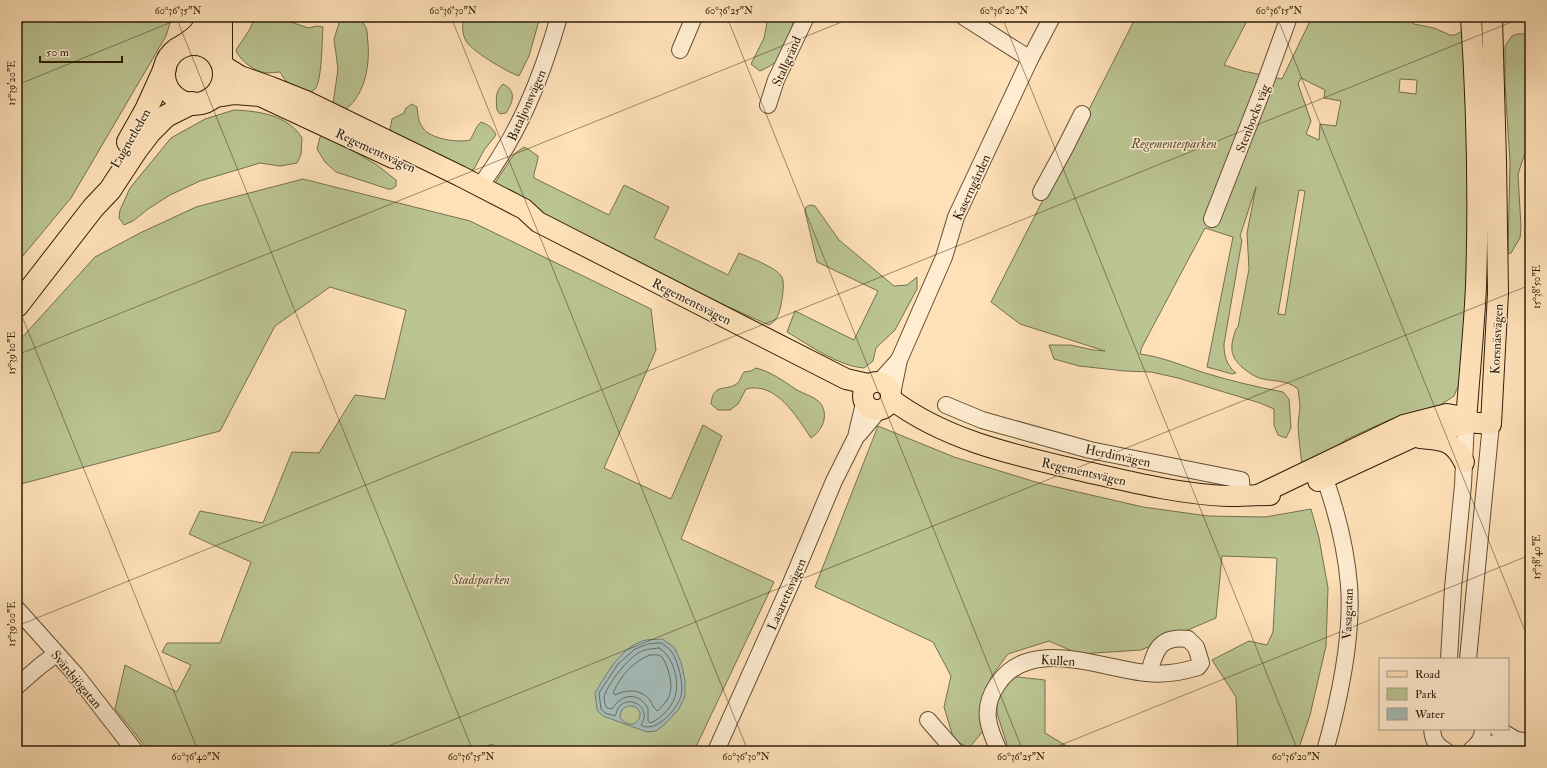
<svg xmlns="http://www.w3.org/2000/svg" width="1547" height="768" font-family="'IM FELL Double Pica',serif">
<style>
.green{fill:#bbc493;stroke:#75714e;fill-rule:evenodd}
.water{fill:#a4bbb9;stroke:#757c72;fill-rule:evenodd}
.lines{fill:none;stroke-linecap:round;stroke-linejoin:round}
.shore{stroke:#6a6c60;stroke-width:1}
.minor-casing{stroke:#634f34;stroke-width:18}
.major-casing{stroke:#2f1e08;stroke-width:22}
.highway-casing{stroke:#2f1e08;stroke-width:24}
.minor{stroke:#ffecd1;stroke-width:16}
.major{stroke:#ffe1b8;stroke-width:20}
.highway{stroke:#ffe1b8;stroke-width:22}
.ticks{fill:none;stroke:#2f1e08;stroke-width:1;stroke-opacity:0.45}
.labels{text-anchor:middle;stroke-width:3;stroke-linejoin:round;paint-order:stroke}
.street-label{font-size:13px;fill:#2f1e08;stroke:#ffecd1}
.park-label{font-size:13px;font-style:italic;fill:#595032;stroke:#ffecd1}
.neatline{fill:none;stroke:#2f1e08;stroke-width:1.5}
.ticks-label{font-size:10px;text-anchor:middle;fill:#2f1e08}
</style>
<rect width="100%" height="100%" fill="#ffe1b8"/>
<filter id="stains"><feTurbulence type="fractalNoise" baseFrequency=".005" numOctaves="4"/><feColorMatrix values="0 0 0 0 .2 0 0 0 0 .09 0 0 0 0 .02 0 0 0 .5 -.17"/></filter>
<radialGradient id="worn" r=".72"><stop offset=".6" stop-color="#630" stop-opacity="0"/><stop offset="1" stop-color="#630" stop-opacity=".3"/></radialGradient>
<g class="green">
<polygon points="17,17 172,17 166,36 71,198 17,263"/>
<path d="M255 17H277L308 28 317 26 323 27C322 39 322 82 315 89 312 92 307 93 303 92 297 90 291 87 287 82 284 79 282 75 280 72 276 72 271 73 267 73 255 72 240 61 236 50L250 29Z"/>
<path d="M341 17H360C362 21 364 24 366 28 368 32 367 38 368 43 370 68 364 98 342 112L333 104 338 69 334 39Z"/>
<path d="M464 17H540L529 56 519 76C507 72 469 50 465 39 462 32 462 24 464 17Z"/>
<path d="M763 17H796C783 42 791 58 760 71L751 64 764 38 767 23Z"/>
<path d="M1136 17H1249L1224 65 1243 71 1282 79 1312 17H1404L1414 24 1434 28 1450 35H1455L1462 31 1466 78 1465 93 1468 153 1467 263 1461 379 1454 396 1436 408 1429 411 1389 420 1347 439 1304 469 1302 466 1299 439 1298 425 1300 406 1298 389C1286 379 1273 382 1259 378 1254 376 1248 372 1243 368 1229 356 1230 346 1236 329L1238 327 1249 269 1247 233 1256 187 1240 236 1242 240 1224 344C1224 355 1226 365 1236 373L1232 374 1207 367 1233 237 1205 228 1142 347 1140 354C1163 357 1183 366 1205 373 1231 381 1257 387 1283 392L1289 399 1291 428 1286 438 1278 435 1274 425V409L1260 403 1178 378 1151 372 1125 371 1079 366 1054 359 1049 345H1070L1094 350 1105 351 1020 324 991 302ZM1301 78 1325 90 1324 98 1341 101 1336 126 1320 124 1319 140 1306 134 1311 121 1298 84ZM1400 79 1417 80 1416 94 1399 92ZM1299 190 1305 191 1285 315 1278 314Z"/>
<polygon points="1517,34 1530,34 1530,138 1518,174 1521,227 1520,238 1511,253 1508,254 1510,162 1505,83 1505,46 1512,36"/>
<path d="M503 84C517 91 513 102 506 113L500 114 497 110C496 100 495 91 503 84Z"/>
<path d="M412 104 417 107C418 114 418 122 423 128 430 139 458 143 470 140 474 134 476 126 481 122 489 125 493 128 496 135L484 150 474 169 465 172 393 133 390 129 392 119 404 113 406 108Z"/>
<path d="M234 110C259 111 288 115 302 138L301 155 297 163 280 166 260 163 200 181 170 195 148 209 133 221 124 225 119 218 120 210 130 188 171 138 205 119Z"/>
<polygon points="325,134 377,165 396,180 396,186 392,189 388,189 336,172 325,162 317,149 320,137"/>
<path d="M524 147 528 149 538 156C538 164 533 172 534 178L609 215 624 185 669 207 654 238 728 275 739 253C750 258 776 267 782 277 785 284 782 298 781 305 779 314 777 321 769 325L604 252 495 183 514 154Z"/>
<polygon points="1530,161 1530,236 1525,174"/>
<polygon points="303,179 470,221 651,309 656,350 604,468 671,499 703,425 722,436 681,539 774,582 694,751 495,751 493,744 470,751 149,751 115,709 125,665 177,692 191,665 162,652 167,643 220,643 251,562 189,534 200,511 263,523 292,452 319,453 355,395 385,399 406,310 330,287 275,326 220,431 17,485 17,343 95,257 140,233 196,207"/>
<path d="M810 205 815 206 839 240 894 286 907 285 917 277V289L895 330 876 348 873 361 864 368C838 366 809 345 787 332L795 311 854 340 878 291 817 262 805 211 806 207Z"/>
<path d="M756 368C772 372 783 381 797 390 804 394 816 397 821 404 829 416 822 431 811 438 797 417 776 381 746 389L738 404 730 410H718L711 404C713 382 727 392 738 383 740 380 742 375 744 372L751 371Z"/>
<polygon points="878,426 954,457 1039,483 1143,507 1208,516 1265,517 1311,509 1319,538 1328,588 1326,646 1310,715 1298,751 1238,751 1236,697 1212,660 1249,641 1267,645 1273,632 1277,558 1222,556 1216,618 1141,650 1079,654 1049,641 1008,654 991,677 983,731 969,748 954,740 944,707 951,676 933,642 815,587"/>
<polygon points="1009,676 1045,680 1045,733 1075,751 1009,751 997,713 997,692"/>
</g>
<path class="water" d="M662 639 674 647 681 662 685 680V696L679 709 665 724 656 731 647 732 603 716 597 710 595 693C607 673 621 646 646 640 651 639 657 640 662 639ZM630 706 636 707 640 712C641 726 626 728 620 717 621 710 623 707 630 706Z"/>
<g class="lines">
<g class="shore">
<path d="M661 643C664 645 669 648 671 651 678 660 684 684 681 696 677 709 656 734 641 725 643 721 645 717 644 713 642 703 629 698 621 705 617 708 617 712 615 716L605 713 601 709 599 693 618 664 635 649 648 644Z"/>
<path d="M659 648C672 655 679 678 676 693 675 703 661 720 650 723L648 721V708C638 692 622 693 612 709L607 708C605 705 603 698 605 694 610 681 627 660 638 653 644 649 652 649 659 648Z"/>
<path d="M650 655C654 655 659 654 662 657 668 665 673 684 670 694 668 700 662 707 657 711 654 708 652 704 650 700 641 689 627 689 615 695L613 693C620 677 633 661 650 655Z"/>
</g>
<g class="minor-casing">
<g id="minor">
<polyline points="964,17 1030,59"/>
<polyline points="680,50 694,17"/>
<polyline points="768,105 776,80 806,17"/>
<path d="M480 186C519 134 541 79 559 17"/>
<polyline points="1041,192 1065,148 1082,114"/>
<polyline points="1212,219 1264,86 1289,17"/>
<polyline points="880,381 898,361"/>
<polyline points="892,394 899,360 944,257 956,217 1030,59 1052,17"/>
<polyline points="946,405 982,420 1090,450 1241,480 1242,496"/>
<polyline points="859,434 879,410"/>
<path d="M1325 479C1337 513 1346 549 1349 585 1353 638 1339 701 1325 751"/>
<polyline points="17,609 76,675 135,751"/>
<polyline points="1449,659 1453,588 1463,485 1466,422"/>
<polyline points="1468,659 1491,424"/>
<polyline points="17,686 40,666 56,654"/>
<polyline points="928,720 955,751"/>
<path d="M1432 729C1433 740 1436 746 1446 751"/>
<polyline points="1498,729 1516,740"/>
<polyline points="1476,746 1516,740 1530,742"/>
<path d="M1471 750C1478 745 1483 738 1483 729"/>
<polyline points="716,751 791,583 834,481 856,437 864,403"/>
<path d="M999 751C988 727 981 709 997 685 1029 635 1101 669 1147 673 1164 675 1182 672 1198 667L1201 663 1196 647 1188 639C1160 635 1155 650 1149 673"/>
</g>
</g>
<g class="major-casing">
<g id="major">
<polyline points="222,65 240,76 271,87 306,101 460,176 524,209 538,222 846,379 868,384"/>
<polyline points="210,98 235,94 260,96 393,158"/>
<circle cx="877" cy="396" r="14"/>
<path d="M891 399C945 440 1014 455 1078 470 1127 481 1177 494 1228 496 1242 496 1256 495 1270 495"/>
<path d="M1466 422C1469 377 1474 332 1476 286 1479 196 1477 107 1471 17"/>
<path d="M1420 438C1443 440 1453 440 1464 462"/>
<polyline points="1318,481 1422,433 1459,426 1466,422"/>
<polyline points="1258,495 1404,425 1447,414 1459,416 1466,422 1491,424 1498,293 1496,162 1492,17"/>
</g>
</g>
<g class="highway-casing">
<g id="highway">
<circle cx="194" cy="74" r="30"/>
<path d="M183 46C195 38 204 32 207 17"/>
<polyline points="221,61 221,17"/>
<polyline points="128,142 146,110 165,68"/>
<polyline points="17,306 93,208 110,190 137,149 150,132 166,116 192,103"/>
</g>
</g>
<use href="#minor" class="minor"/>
<use href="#major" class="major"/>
<use href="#highway" class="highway"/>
</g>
<path class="ticks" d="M176 17 473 751M451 17 748 751M727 17 1023 751M1002 17 1298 751M1277 17 1530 643M17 85 184 17M17 304 198 751M17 355 854 17M17 626 1524 17M376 751 1530 285M1046 751 1530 555"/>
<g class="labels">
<g class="street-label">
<text transform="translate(786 61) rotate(-66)" y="5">Stallgränd</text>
<text transform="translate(526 105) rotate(-66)" y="5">Bataljonsvägen</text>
<text transform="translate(1252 118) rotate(-69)" y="5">Stenbocks väg</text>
<text transform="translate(130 138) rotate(-60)" y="5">Lugnetleden</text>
<text transform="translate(376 150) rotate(25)" y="5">Regementsvägen</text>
<text transform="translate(971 187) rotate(-65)" y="5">Kaserngården</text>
<text transform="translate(692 301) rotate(27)" y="5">Regementsvägen</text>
<text transform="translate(1496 339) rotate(-87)" y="5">Korsnäsvägen</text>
<text transform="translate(1118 455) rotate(12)" y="5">Herdinvägen</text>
<text transform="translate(1084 471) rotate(13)" y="5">Regementsvägen</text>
<text transform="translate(786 594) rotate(-66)" y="5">Lasarettsvägen</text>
<text transform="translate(1347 614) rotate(-88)" y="5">Vasagatan</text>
<text transform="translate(1058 660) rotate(3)" y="5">Kullen</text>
<text transform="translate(77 679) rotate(50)" y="5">Svärdsjögatan</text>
</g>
<g class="park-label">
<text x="1174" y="148">Regementesparken</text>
<text x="481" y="584">Stadsparken</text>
</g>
</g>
<rect width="1547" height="768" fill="none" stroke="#ffe1b8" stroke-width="44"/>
<rect x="1379" y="658" width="130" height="72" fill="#ffecd1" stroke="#ac9a81"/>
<rect x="1387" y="671" width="20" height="6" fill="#ffe1b8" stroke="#ac9a81"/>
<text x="1415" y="678" font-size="12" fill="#2f1e08">Road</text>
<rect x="1387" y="688" width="20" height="12" fill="#bbc493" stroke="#ac9a81"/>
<text x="1415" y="698" font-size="12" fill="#2f1e08">Park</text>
<rect x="1387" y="708" width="20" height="12" fill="#a4bbb9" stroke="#ac9a81"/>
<text x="1415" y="718" font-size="12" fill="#2f1e08">Water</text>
<path d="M40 56v6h82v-6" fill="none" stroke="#2f1e08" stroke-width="2"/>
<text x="46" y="56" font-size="12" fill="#2f1e08" stroke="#ffecd1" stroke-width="3" paint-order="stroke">50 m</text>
<rect x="22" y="22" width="1503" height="724" class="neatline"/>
<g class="ticks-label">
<text x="178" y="14">60°36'35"N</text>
<text x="453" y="14">60°36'30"N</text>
<text x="729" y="14">60°36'25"N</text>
<text x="1004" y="14">60°36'20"N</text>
<text x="1279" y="14">60°36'15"N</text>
<text transform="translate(11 83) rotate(-90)" y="4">15°39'20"E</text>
<text transform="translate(1536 287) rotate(-90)" y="4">15°38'50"E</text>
<text transform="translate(11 353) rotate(-90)" y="4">15°39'10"E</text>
<text transform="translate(1536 557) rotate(-90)" y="4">15°38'40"E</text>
<text transform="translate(11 624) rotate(-90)" y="4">15°39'00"E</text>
<text x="196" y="760">60°36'40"N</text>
<text x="471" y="760">60°36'35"N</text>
<text x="746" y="760">60°36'30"N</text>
<text x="1021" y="760">60°36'25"N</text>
<text x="1296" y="760">60°36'20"N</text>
</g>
<rect width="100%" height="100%" filter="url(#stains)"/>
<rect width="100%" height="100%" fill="url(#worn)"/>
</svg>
